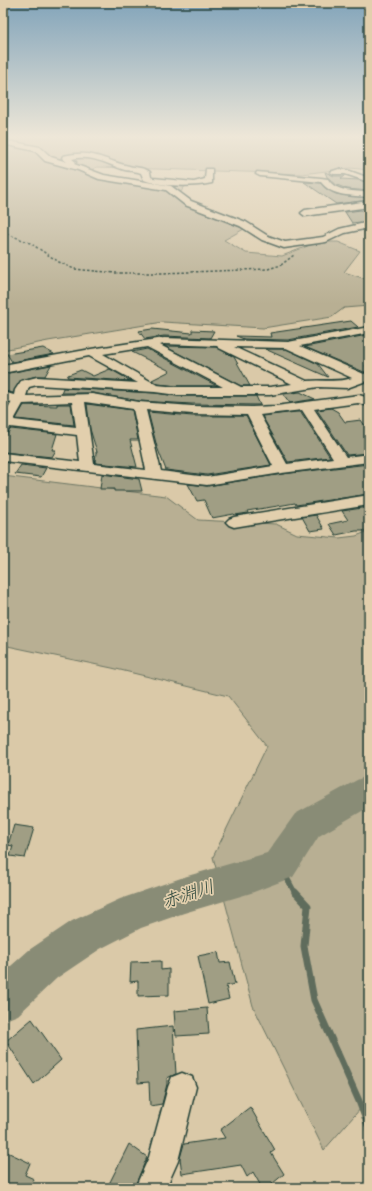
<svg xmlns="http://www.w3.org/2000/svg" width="372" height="1191" font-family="Delius,'Klee One',sans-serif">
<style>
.green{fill:#b8af93;stroke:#6c7664}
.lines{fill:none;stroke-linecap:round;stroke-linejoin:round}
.stream-far1{stroke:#5f6c5c;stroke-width:5.5}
.stream{stroke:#5f6c5c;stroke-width:7}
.river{fill:#898c76;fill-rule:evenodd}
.building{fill:#a09e84;stroke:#1f3d34}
.minor-casing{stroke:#1f3d34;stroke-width:3}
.path{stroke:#1f3d34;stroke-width:1.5;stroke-dasharray:2.5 2;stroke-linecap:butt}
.minor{fill:#e2cfad;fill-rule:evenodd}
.labels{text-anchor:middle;stroke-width:3.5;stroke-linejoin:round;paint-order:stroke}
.near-water-label{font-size:18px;font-style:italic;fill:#2a453b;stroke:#e2cfad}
</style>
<rect width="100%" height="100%" fill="#dac9a8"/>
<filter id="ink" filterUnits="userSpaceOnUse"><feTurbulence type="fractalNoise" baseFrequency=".025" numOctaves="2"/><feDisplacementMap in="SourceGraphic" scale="8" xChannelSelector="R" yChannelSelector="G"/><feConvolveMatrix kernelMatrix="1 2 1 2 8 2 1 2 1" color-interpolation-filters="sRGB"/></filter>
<g filter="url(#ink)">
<g class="green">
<polygon points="3,137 369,137 369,170 350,168 302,174 97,167 89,171 106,177 186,185 180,193 186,204 244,229 224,240 246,253 282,256 318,242 338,242 360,251 344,272 369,280 369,306 344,308 332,317 263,328 163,322 48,341 3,350"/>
<polygon points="3,476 166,496 198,520 276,524 297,534 339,538 356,536 369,531 369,1099 324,1150 253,1006 213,857 267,746 228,696 112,668 3,645"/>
</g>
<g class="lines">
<polyline class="stream-far1" points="280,865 295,893"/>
<polyline class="stream" points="295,892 308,906 304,946 314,1000 359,1101 369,1128"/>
<polygon class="river" points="369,775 369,807 319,836 293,877 251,893 184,913 141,928 100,949 57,978 18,1015 3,1021 3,973 29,950 72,921 120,899 184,877 267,853 295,814 357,780"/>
</g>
<g class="building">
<polygon points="325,172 334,176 345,176 341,179 359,180 369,183 369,191 347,189 337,185 327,177"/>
<polygon points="304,182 320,183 325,188 336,194 369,198 369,200 336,204"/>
<polygon points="361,210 369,216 369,221 352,223 345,212"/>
<polygon points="351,321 358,327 288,340 244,339 236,336 271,337 270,333"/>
<polygon points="152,329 192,333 192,330 214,331 210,338 164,336 145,339 139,331"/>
<polygon points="367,335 369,337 369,363 365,366 369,367 369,371 364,372 305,347"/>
<polygon points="164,346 216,347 234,357 250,386 241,386"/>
<polygon points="43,348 54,354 12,362 7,354"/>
<polygon points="147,349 217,386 177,386 157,384 152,380 170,371 132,352"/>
<polygon points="265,349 286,349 318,364 328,377"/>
<polygon points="51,365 45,376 37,376 21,380 13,393 3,391 3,374"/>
<polygon points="110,369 131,381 67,377 68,375 81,370 93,376"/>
<polygon points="63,388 155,393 177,396 256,396 260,405 192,404 139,401 92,393 61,393"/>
<polygon points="300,392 315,399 290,403 283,394"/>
<polygon points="57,404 71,404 74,425 16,419 24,405 57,406"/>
<polygon points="87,404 132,410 138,440 130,440 137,467 95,463 96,452 97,452 90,429"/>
<polygon points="331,408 338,412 345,422 361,420 369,431 369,453 347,455 317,410"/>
<polygon points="148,412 192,416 246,416 271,465 207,475 166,470 157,447"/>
<polygon points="296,412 301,412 330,457 288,462 262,416"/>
<polygon points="11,429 57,434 52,450 56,450 52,457 3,452 3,442 7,433"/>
<polygon points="369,464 369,494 296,505 295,503 278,506 247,511 248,513 235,515 234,514 212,518 204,500 197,501 188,484 207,486 282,474"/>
<polygon points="21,465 46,468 41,477 15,474"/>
<polygon points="102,474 139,479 142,491 114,491 114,489 100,489"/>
<polygon points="369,507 369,531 356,531 336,535 329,524 348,520 342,511"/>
<polygon points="316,515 324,529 310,531 302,517"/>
<polygon points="14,825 34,828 25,858 10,856 13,846 8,845"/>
<polygon points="218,952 220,963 230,962 235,984 226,986 229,999 208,1004 198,956"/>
<polygon points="161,961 161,970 169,969 169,995 138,996 138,981 130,982 131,962"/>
<polygon points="207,1008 209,1034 176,1036 174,1011"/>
<polygon points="32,1019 61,1060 34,1084 6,1041"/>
<polygon points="173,1026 176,1074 167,1078 167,1084 162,1104 150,1106 149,1082 138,1083 136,1030"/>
<polygon points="250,1107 275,1150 271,1153 284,1174 267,1188 262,1188 253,1172 247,1177 241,1165 182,1174 180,1158 184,1144 225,1138 220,1130"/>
<polygon points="129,1144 147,1157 134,1188 107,1188"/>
<polygon points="3,1150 30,1163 25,1175 34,1179 30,1188 3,1188"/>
</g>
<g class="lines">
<g class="minor-casing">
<g id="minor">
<path d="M3 140 40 147 51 157 67 162 62 158 63 156C94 149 102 160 129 166 136 168 144 167 150 172L151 177 153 178 194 182 205 179 206 169H212V183C193 187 163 187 144 180L141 173C136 171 130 171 125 170 107 164 91 154 72 159L76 162 74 164 104 175 171 186 191 201 246 222 268 236 285 242 323 237 339 229 369 222V228L345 233 326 242 284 248 262 240 240 226 185 205 166 190 99 179 78 170 45 161 35 151 3 144Z"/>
<polygon points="339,169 350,171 369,178 369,182 345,174 334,174 330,172"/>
<path d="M257 172 321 178 328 179C336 193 355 190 369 193V197C352 195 332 197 321 182L260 176 256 174Z"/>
<polygon points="369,201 369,207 305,216 301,213 305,210"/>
<path d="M369 327V333L300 346 364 374 369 372V380L347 388 318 387 270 395H177L155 392 37 385 29 387 26 396 92 394 139 402 192 406 252 407 276 406 359 395 369 398V406L358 403 314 409 346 457 369 454V462L282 473 207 485 3 461V453L80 462 77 435 10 427 8 431 3 432V417L12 402 3 400V392L14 395 15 390 21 381 37 377 138 383 89 356 3 373V365L91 349 164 338 288 342ZM164 344 217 346 219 348 292 384 270 387H241L160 345ZM147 347 223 387H177L157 385 103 354ZM234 347 286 348 352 378C338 383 322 379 307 381ZM72 402 76 427 14 420 23 404ZM85 402 133 409 146 470 94 464ZM146 410 192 414 247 415 273 466 207 477 161 471ZM302 410 333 458 287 464 260 415Z"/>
<polygon points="369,495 369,505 234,527 229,525 226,522 229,519 234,517"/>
<polygon points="182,1073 192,1077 196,1087 178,1161 166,1188 135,1188 149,1157 168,1087 172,1077"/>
</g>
</g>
<polyline class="path" points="3,232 30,243 59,262 74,269 116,273 163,273 268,269 281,265 294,255"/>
<use href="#minor" class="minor"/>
</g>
</g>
<linearGradient id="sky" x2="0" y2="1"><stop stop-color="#82a4ba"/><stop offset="0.45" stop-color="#eee7d8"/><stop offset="1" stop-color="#eee7d8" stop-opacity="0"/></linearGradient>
<rect width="372" height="304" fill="url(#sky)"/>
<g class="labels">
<g class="near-water-label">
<text transform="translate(188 894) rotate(-18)" y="6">赤淵川</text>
</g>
</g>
<rect width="372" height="1191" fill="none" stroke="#e2cfad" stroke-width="16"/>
<rect x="8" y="8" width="356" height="1175" fill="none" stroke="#1f3d34" stroke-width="1.5" filter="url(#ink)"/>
</svg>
